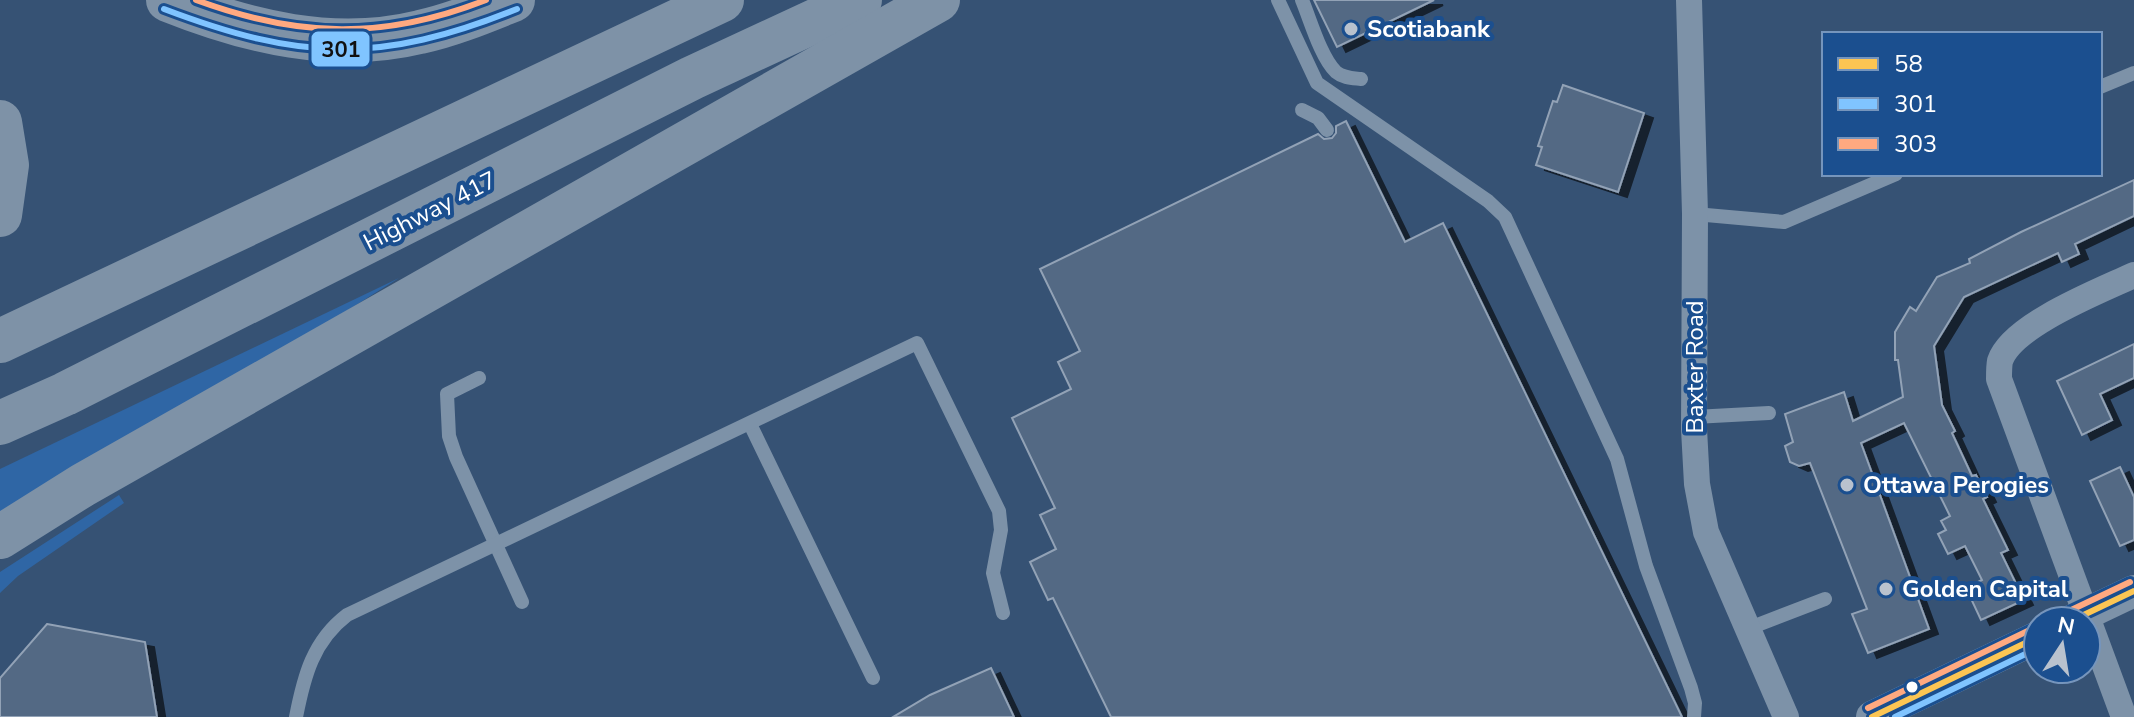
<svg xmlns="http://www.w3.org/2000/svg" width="2134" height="717" font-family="'Nunito Sans',sans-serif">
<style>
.green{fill:#2f66a5}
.building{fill:#526984;stroke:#92a2b6;stroke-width:2;filter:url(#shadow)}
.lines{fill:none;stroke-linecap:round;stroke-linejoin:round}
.service{stroke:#7d92a8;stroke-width:14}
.minor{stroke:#7d92a8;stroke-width:26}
.tertiary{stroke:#7d92a8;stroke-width:32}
.motorway{stroke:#7e92a7;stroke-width:44}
.bus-1-casing{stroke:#1b4f8f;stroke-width:12}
.bus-2-casing{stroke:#1b4f8f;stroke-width:12}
.bus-3-casing{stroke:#1b4f8f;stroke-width:12}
.bus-1{stroke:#fcc553;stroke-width:6}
.bus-2{stroke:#80c4ff;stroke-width:6}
.bus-3{stroke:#ffa980;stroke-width:6}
.poi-dot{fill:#b9c2ce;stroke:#1b4f8f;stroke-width:3}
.bus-dot{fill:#fff;stroke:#1b4f8f;stroke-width:3}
.labels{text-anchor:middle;stroke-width:8;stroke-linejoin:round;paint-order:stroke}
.poi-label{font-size:24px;font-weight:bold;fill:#fff;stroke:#1b4f8f;text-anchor:start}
.street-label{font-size:24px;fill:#fff;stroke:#1b4f8f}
.line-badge{stroke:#1b4f8f;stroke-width:3}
.pale-badge-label{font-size:22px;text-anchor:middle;font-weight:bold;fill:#111}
</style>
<defs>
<filter id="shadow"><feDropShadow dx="9" dy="5" stdDeviation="0" flood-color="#0009"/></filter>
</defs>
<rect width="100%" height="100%" fill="#365274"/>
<g class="green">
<polygon points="399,278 238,379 0,513 0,469"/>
<polygon points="119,495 124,503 18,576 0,593 0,572"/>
</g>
<g class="building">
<polygon points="1314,0 1434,0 1337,47"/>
<polygon points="1563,85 1644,113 1618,192 1536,165 1542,147 1538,146 1553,101 1557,102"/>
<polygon points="1346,121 1405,242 1443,223 1682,717 1111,717 1053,598 1048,600 1030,562 1056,549 1040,515 1055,508 1012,418 1071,389 1058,362 1080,351 1040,269 1318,134 1324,139 1332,138 1336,133 1336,126"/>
<polygon points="2134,180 2134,216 2075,244 2079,254 2062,262 2058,253 1964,297 1934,346 1942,405 1955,431 1952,433 1972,476 1976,475 1987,497 1983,499 2008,550 2001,553 2024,600 1981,620 1966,588 1982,580 1965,546 1948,554 1938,534 1946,530 1941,521 1950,516 1904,423 1861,443 1929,629 1868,653 1852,614 1867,609 1810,463 1799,466 1790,462 1785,446 1793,442 1785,414 1844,392 1853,421 1903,397 1898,360 1895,360 1895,332 1910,307 1916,311 1937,277 1970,263 1969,259 2021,232"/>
<polygon points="2134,344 2134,378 2100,394 2112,420 2082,435 2057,381"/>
<polygon points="2120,467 2134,497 2134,540 2120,546 2090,481"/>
<polygon points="47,624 145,642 157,717 0,717 0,678"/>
<polygon points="991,668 1014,717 893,717 930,695"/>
</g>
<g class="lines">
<g class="service">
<polyline points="1278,0 1317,83 1488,201 1505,217 1617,459 1646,566 1691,688 1695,703 1694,717"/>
<path d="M1302 0C1310 19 1321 58 1336 72 1343 78 1352 78 1361 79"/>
<polyline points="2100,87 2134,73"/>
<polyline points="1302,110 1318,118 1327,130"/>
<polyline points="1695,214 1784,222 1896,174"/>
<polyline points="479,378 447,394 449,436 456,457 522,602"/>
<polyline points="1694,417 1769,413"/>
<polyline points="750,424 873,678"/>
<polyline points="1747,629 1825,599"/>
<path d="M296 717C304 676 313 641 347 615L917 343 999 511 1001 530 993 573 1003 613"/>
</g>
<g class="minor">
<polyline points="1689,0 1695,214 1694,429 1697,484 1706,532 1786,717"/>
<path d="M2124 717 1999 379C1999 374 1999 366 2000 361 2012 325 2100 291 2134 275"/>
</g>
<g class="tertiary">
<polyline points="2071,621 2134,591"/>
<polyline points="1872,717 2038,637"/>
</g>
<g class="motorway">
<path d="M168 0C248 32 334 53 420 32 452 25 483 12 513 0"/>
<polyline points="0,122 7,165 0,215"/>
<polyline points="0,341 722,0"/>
<polyline points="0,423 65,394 692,78 860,0"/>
<polyline points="0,537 83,485 938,0"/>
</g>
<g class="bus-1-casing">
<g id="bus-1">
<polyline points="2071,621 2134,591"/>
<polyline points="1872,717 2038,637"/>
</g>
</g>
<g class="bus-2-casing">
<g id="bus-2">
<path d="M164 9C301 61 380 64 517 9"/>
<polyline points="1895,717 2038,648"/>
</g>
</g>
<g class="bus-3-casing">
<g id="bus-3">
<path d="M196 0C299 38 384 40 486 0"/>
<polyline points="2067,612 2130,582"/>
<polyline points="1868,708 2034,628"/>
</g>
</g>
<use href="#bus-1" class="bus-1"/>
<use href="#bus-2" class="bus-2"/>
<use href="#bus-3" class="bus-3"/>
</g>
<g class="poi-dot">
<circle cx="1351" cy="29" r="8"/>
<circle cx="1847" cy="485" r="8"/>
<circle cx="1886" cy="589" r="8"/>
</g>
<circle class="bus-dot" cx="1912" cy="687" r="7"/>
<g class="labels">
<g class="poi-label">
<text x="1367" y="37">Scotiabank</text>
<text x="1863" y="493">Ottawa Perogies</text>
<text x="1902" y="597">Golden Capital</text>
</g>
<g class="street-label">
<text transform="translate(430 211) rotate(-27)" y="8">Highway 417</text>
<text transform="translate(1695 367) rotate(-90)" y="8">Baxter Road</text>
</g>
</g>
<rect class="line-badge" x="310" y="30" width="61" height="38" rx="8" fill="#80c4ff"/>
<g class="pale-badge-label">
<text x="341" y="57">301</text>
</g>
<rect x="1822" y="32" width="280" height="144" fill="#1b4f8f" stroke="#7695bc" stroke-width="2"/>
<rect x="1838" y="58" width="40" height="12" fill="#fcc553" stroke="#7695bc" stroke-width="2"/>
<text x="1894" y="72" font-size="24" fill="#ffffff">58</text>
<rect x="1838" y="98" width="40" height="12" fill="#80c4ff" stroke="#7695bc" stroke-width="2"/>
<text x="1894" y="112" font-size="24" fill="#ffffff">301</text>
<rect x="1838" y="138" width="40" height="12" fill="#ffa980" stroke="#7695bc" stroke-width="2"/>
<text x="1894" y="152" font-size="24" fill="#ffffff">303</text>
<g transform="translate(2062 645) rotate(12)"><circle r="38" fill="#1b4f8f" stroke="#7695bc" stroke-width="2"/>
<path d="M0-6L14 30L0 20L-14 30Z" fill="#b9c2ce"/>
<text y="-12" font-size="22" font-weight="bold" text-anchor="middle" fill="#ffffff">N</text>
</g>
</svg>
